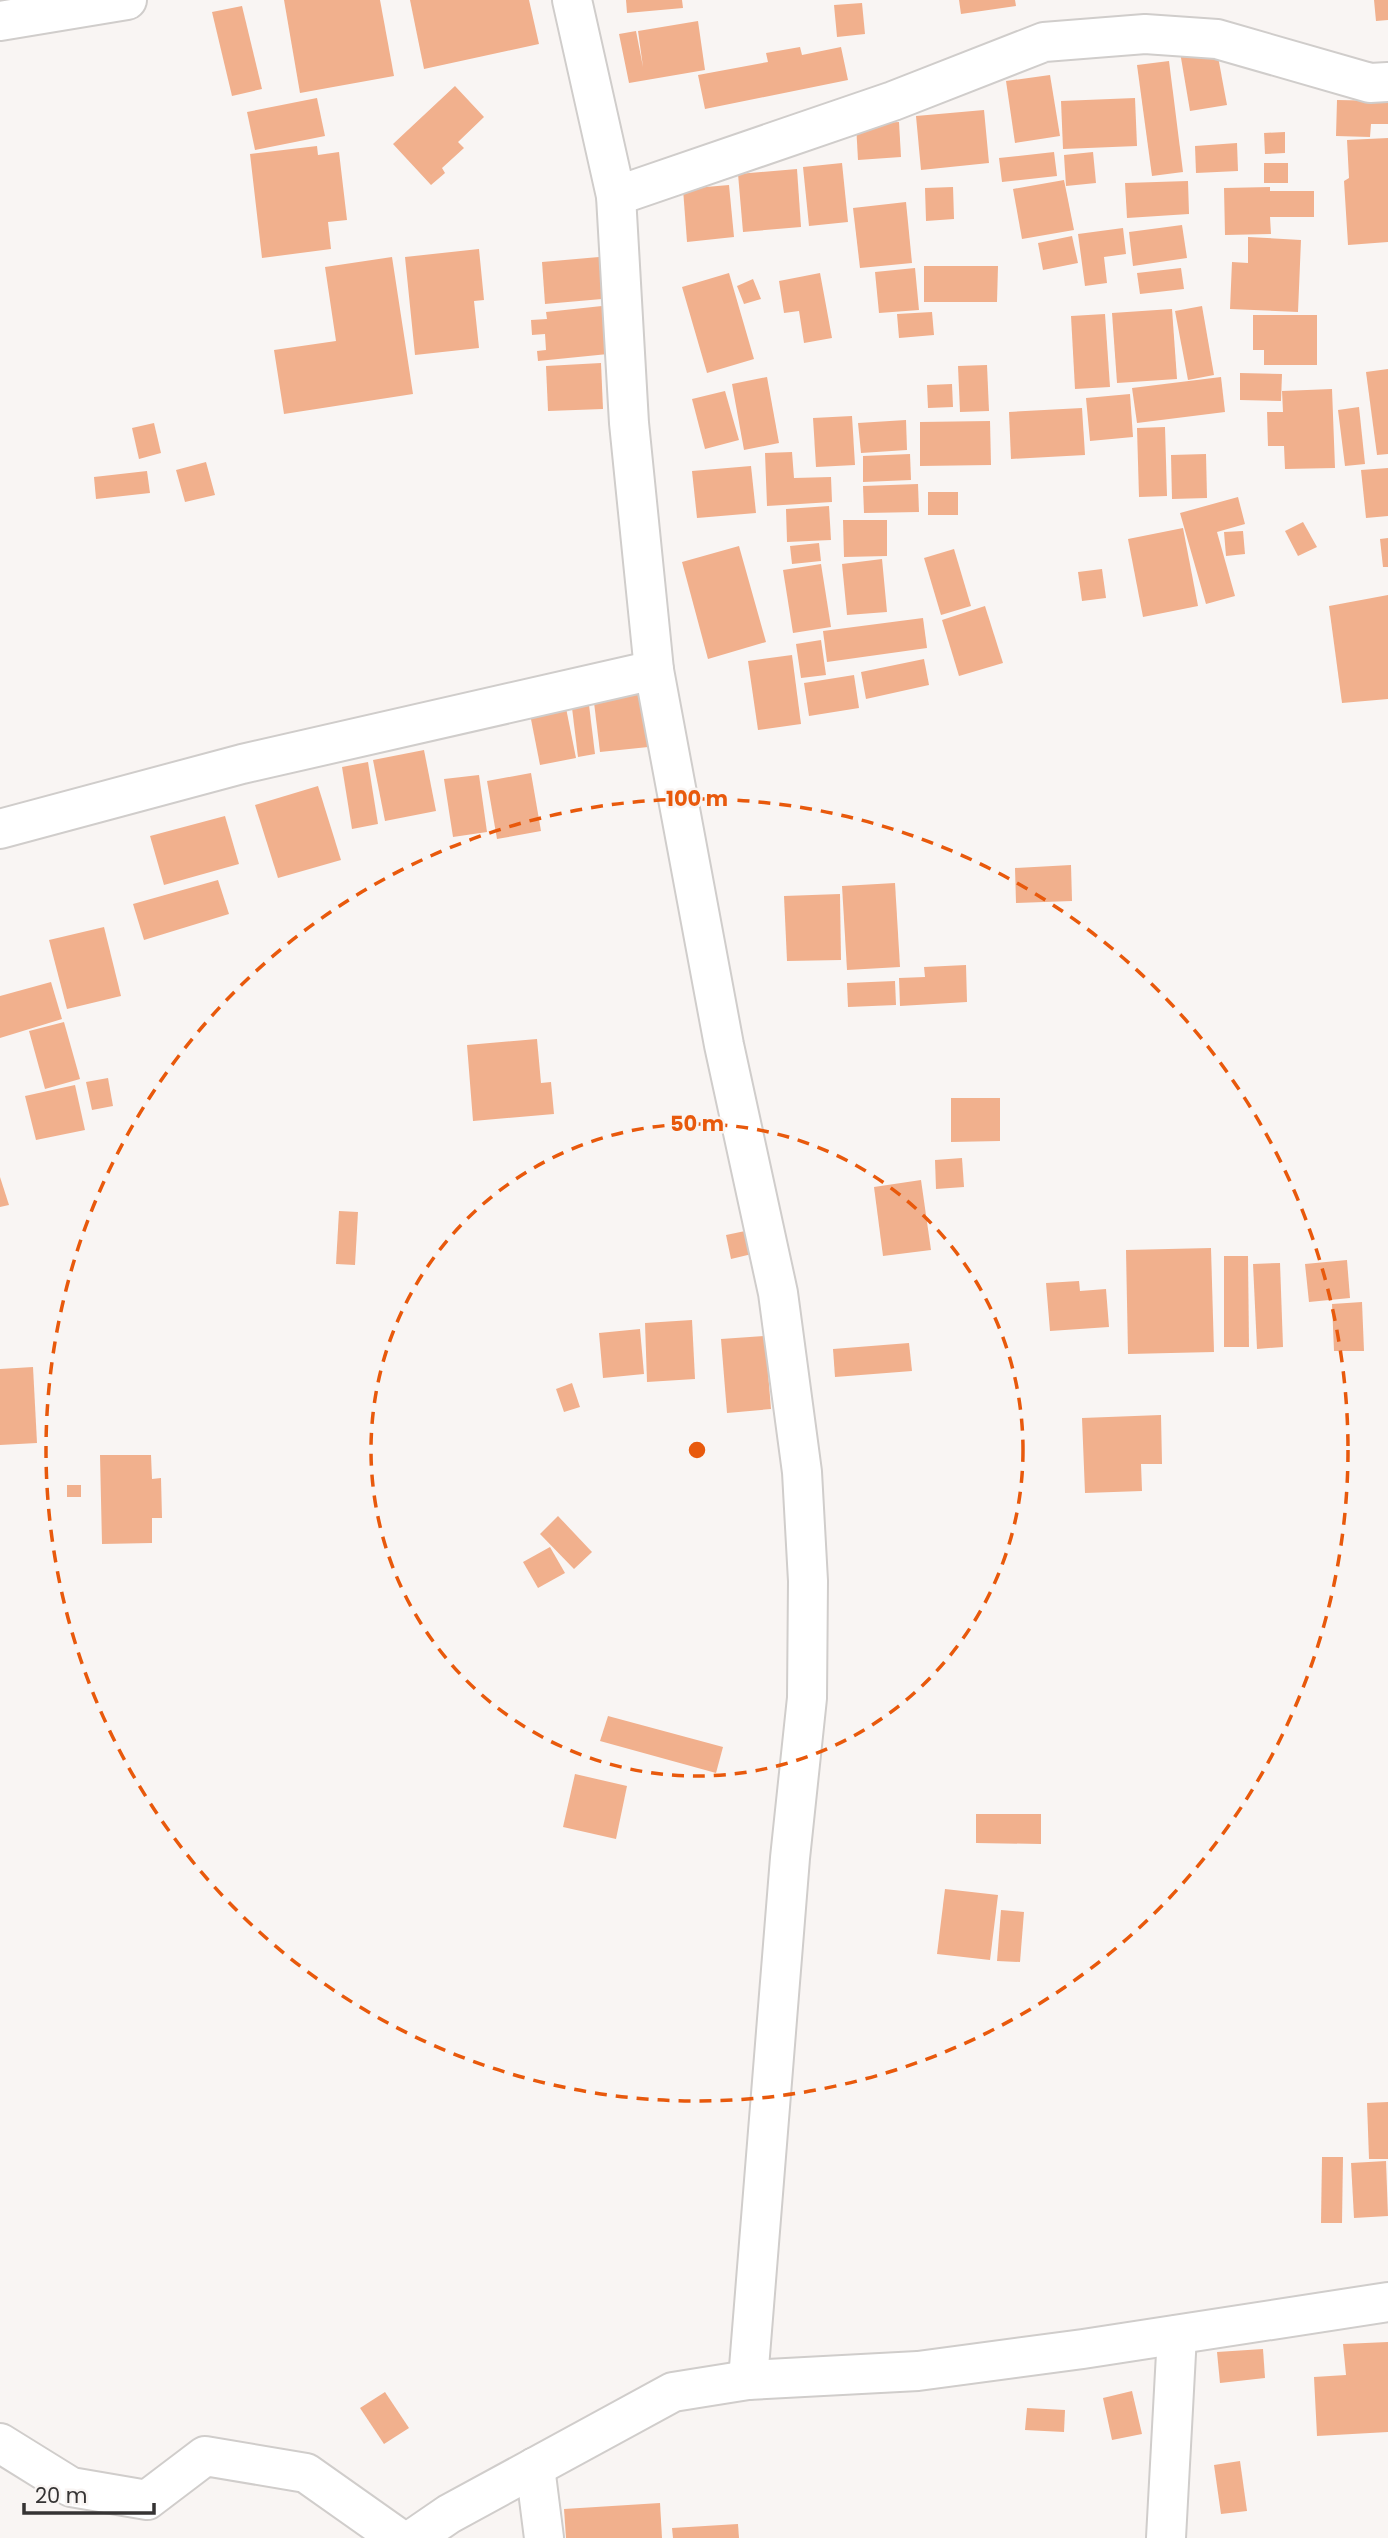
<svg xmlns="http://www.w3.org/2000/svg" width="1388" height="2538" font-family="Poppins,sans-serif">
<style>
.building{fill:#f1b08d}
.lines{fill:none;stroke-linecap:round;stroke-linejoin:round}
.minor-casing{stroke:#d0cdcb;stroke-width:42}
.minor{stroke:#fff;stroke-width:38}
.ring{fill:none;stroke:#e8590c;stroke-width:3.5;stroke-dasharray:12 9}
.centre{fill:#e8590c;stroke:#f9f5f3;stroke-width:3.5}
.ring-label{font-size:21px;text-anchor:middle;font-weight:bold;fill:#e8590c;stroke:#f9f5f3;stroke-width:5;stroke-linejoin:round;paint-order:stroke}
</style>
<rect width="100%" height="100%" fill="#f9f5f3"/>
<g class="building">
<polygon points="284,0 380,0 394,76 300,93"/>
<polygon points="410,0 529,0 539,44 424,69"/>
<polygon points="626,0 682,0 683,8 627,13"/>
<polygon points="959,0 1015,0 1016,6 961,14"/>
<polygon points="1374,0 1388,0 1388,20 1376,21"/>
<polygon points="862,3 865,34 837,37 834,5"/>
<polygon points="242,6 262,89 232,96 212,12"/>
<polygon points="698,21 705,70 629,83 619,34 636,31 643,67 638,31"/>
<polygon points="1216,46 1227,105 1190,111 1180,52"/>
<polygon points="800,47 802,55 841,47 848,80 705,109 698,75 768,62 766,53"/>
<polygon points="1169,61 1183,172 1152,176 1137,65"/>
<polygon points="1050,75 1060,136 1015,143 1006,81"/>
<polygon points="455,86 484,117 458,142 464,148 442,168 445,173 431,185 393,144"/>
<polygon points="317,98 325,136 255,150 247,112"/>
<polygon points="1135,98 1137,146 1063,149 1061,101"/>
<polygon points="1337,100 1388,101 1388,124 1371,124 1370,137 1336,136"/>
<polygon points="984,110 989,163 921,170 916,116"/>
<polygon points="899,122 901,157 858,160 856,124"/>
<polygon points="1285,132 1285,153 1265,154 1264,133"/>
<polygon points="1388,138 1388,242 1348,245 1344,181 1349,178 1347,140"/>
<polygon points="1237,143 1238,171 1196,173 1195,146"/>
<polygon points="317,146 318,155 339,152 347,220 328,222 331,249 262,258 250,154"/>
<polygon points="1054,152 1057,176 1002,182 999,158"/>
<polygon points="1093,152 1096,183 1066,186 1064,155"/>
<polygon points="842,163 848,222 809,226 803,167"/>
<rect x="1264" y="163" width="24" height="20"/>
<polygon points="797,169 801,227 743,232 738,174"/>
<polygon points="1064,180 1074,230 1022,239 1013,189"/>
<polygon points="1188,181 1189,214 1127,218 1125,183"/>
<polygon points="729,185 734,237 687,242 683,189"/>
<polygon points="953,187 954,219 926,221 925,188"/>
<polygon points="1270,187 1270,191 1314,191 1314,217 1270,217 1271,234 1225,235 1224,188"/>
<polygon points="906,202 912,263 860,268 853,208"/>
<polygon points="1182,225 1187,258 1133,266 1129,232"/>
<polygon points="1123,228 1126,254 1104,257 1107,283 1085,286 1078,234"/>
<polygon points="1072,236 1078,263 1043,270 1038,243"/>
<polygon points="1248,237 1301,240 1298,312 1230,309 1232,262 1248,263"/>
<polygon points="479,249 484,300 474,301 479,348 415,355 405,257"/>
<polygon points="392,257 413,394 284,414 274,350 336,341 325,267"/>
<polygon points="599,257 602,299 545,304 542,262"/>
<polygon points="924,266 998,266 997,302 924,302"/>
<polygon points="915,268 919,310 879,313 875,272"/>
<polygon points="1181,268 1184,289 1140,294 1137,273"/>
<polygon points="729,273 754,359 707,373 682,287"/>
<polygon points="820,273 832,338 804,343 799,311 784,313 779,281"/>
<polygon points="753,279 761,299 744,304 737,286"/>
<polygon points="602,306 608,354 538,361 537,351 546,350 545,334 532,335 531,320 547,319 546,312"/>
<polygon points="1202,306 1214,375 1188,380 1175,311"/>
<polygon points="1172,309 1177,379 1117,383 1112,313"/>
<polygon points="932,312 934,335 899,338 897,314"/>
<polygon points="1105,314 1110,387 1075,389 1071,316"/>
<polygon points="1253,315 1317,315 1317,365 1264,365 1264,350 1253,350"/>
<polygon points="601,363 603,409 548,411 546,366"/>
<polygon points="987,365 989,411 960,412 958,366"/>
<polygon points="1388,369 1388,454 1377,455 1366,372"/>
<polygon points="1240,373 1282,374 1281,401 1240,400"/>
<polygon points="767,377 779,443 744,450 732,384"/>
<polygon points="1221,377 1225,412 1137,423 1132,388"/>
<polygon points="952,384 953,407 928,408 927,385"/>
<polygon points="1332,389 1335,468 1285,469 1284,446 1268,446 1267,412 1283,412 1282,391"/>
<polygon points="725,391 739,440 705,449 692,399"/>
<polygon points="1130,394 1133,437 1090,441 1086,398"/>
<polygon points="1359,407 1365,464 1345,466 1338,410"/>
<polygon points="1082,408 1085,455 1011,459 1009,412"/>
<polygon points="852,416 855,465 816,467 813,418"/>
<polygon points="906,420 907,450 861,453 858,423"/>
<polygon points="990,421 991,465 920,466 920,422"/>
<polygon points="154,423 161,453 139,459 132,428"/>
<polygon points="1165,427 1167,496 1139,497 1137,428"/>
<polygon points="792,452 794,478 831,477 832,502 767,506 765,453"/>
<polygon points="910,454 911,480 863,482 863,456"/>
<polygon points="1206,454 1207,498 1172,499 1171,455"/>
<polygon points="206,462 215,495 185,502 176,470"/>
<polygon points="751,466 756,513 697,518 692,471"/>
<polygon points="1388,468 1388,516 1366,518 1361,470"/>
<polygon points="147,471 150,493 96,499 94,477"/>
<polygon points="918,484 919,512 864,513 863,486"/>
<rect x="928" y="492" width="30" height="23"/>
<polygon points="1238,497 1245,524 1217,532 1235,596 1206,604 1180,513"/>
<polygon points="829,506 831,540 787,542 786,509"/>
<polygon points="843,520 887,520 887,556 844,557"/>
<polygon points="1303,522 1317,547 1298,556 1285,531"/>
<polygon points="1183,528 1198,606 1143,617 1128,539"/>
<polygon points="1243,531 1245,554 1226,556 1224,532"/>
<polygon points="1388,538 1388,567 1383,567 1380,539"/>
<polygon points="819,543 821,561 792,564 790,546"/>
<polygon points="739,546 766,642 708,659 682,562"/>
<polygon points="954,549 971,606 941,615 924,558"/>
<polygon points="882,559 887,612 847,615 842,564"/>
<polygon points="821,564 831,627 793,633 783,570"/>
<polygon points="1102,569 1106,598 1082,601 1078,572"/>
<polygon points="1388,595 1388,699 1342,703 1329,606"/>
<polygon points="985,606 1003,663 959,676 942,620"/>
<polygon points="923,618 927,648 827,662 823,631"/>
<polygon points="821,640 826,675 801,678 796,644"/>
<polygon points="792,655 801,724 758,730 748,661"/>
<polygon points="924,659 929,685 866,699 861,672"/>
<polygon points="854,675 859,708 809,716 804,683"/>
<polygon points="651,687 658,746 600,752 593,694"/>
<polygon points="564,698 576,758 540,765 528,704"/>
<polygon points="589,705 595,754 578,757 572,708"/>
<polygon points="424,750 436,811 385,821 373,760"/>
<polygon points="368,762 378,824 352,829 342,767"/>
<polygon points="531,773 541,831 497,839 487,781"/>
<polygon points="479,775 487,832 453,837 444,779"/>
<polygon points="318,786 341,860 278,878 255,805"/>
<polygon points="225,816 239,864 164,885 150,836"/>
<polygon points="1071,865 1072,901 1016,903 1015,868"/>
<polygon points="218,880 229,914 144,940 133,904"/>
<polygon points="895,883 900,967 847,970 842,886"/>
<polygon points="840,894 841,960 787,961 784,896"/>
<polygon points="104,927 121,996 67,1009 49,940"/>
<polygon points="966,965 967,1002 900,1006 899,978 925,977 924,967"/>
<polygon points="895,981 896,1005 848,1007 847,983"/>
<polygon points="51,982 62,1019 0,1038 0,996"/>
<polygon points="64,1022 80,1079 45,1089 29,1031"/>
<polygon points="537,1039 541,1083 551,1082 554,1114 473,1121 467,1045"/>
<polygon points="108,1078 113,1106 92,1110 86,1082"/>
<polygon points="75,1085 85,1130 36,1140 25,1096"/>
<polygon points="951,1098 1000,1098 1000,1141 951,1142"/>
<polygon points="962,1158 964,1187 936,1189 935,1160"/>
<polygon points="0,1177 9,1205 0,1207"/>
<polygon points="921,1180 931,1250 883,1256 874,1187"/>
<polygon points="339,1211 358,1212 355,1265 336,1264"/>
<polygon points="750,1230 756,1253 731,1259 726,1235"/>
<polygon points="1211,1248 1214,1352 1128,1354 1126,1250"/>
<polygon points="1224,1256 1248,1256 1249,1347 1224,1347"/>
<polygon points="1347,1260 1350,1298 1309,1302 1305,1264"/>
<polygon points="1280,1263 1283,1347 1257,1349 1253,1264"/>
<polygon points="1079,1281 1080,1291 1106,1289 1109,1327 1050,1331 1046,1283"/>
<polygon points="1362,1302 1364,1351 1334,1351 1332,1304"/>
<polygon points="692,1320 695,1379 647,1382 645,1323"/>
<polygon points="640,1329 644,1374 603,1378 599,1333"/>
<polygon points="765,1336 771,1409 727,1413 721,1339"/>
<polygon points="909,1343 912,1371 835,1377 833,1349"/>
<polygon points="33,1367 37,1443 0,1445 0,1369"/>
<polygon points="572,1383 580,1407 564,1412 556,1389"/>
<polygon points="1161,1415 1162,1464 1141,1464 1142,1491 1085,1493 1082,1418"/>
<polygon points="100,1455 151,1455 152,1479 161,1478 162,1518 152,1518 152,1543 102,1544"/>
<rect x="67" y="1485" width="14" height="12"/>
<polygon points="558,1516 592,1552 574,1569 540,1534"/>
<polygon points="550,1547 565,1573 538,1588 523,1562"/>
<polygon points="608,1716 723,1747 716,1773 600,1741"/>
<polygon points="575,1774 627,1786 616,1839 563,1827"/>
<polygon points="976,1814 1041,1814 1041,1844 976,1843"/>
<polygon points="945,1889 998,1895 990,1960 937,1954"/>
<polygon points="1001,1910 1024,1912 1020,1962 997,1961"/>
<polygon points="1388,2102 1388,2159 1369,2159 1367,2103"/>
<polygon points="1322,2157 1343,2157 1342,2223 1321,2223"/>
<polygon points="1386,2161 1388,2216 1354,2218 1351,2163"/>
<polygon points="1388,2342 1388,2432 1317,2436 1314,2377 1346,2375 1343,2344"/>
<polygon points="1263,2349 1265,2378 1220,2383 1217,2352"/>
<polygon points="1132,2391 1142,2434 1112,2440 1103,2398"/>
<polygon points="385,2392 409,2428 384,2444 360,2408"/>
<polygon points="1027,2408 1065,2410 1064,2432 1025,2430"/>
<polygon points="1240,2461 1247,2511 1221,2514 1214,2465"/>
<polygon points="660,2503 662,2538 566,2538 564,2509"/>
<polygon points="738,2524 739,2538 673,2538 672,2528"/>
</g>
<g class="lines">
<g class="minor-casing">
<g id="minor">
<polyline points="572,0 616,196 629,423 654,670 724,1045 778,1293 802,1472 808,1581 807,1698 790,1858 748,2380"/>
<polyline points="0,21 127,0"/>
<polyline points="616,196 893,101 1044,42 1145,34 1217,39 1370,83 1388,82"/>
<polyline points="0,829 242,764 654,670"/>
<polyline points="0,2443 71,2487 147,2500 205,2456 306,2473 398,2538"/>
<polyline points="535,2467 544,2538"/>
<polyline points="414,2538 449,2514 673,2392 748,2380 918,2371 1083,2349 1388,2302"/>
<polyline points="1166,2538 1177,2335"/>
</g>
</g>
<use href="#minor" class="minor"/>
</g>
<g class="ring">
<circle cx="697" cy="1450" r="326"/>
<circle cx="697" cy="1450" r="651"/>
</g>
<circle cx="697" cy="1450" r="10" class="centre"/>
<g class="ring-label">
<text x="697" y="806">100 m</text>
<text x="697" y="1131">50 m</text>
</g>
<path d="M24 2503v10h130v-10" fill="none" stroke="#353333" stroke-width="3.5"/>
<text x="35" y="2503" font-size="21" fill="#353333" stroke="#f9f5f3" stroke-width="5" paint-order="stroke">20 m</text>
</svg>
